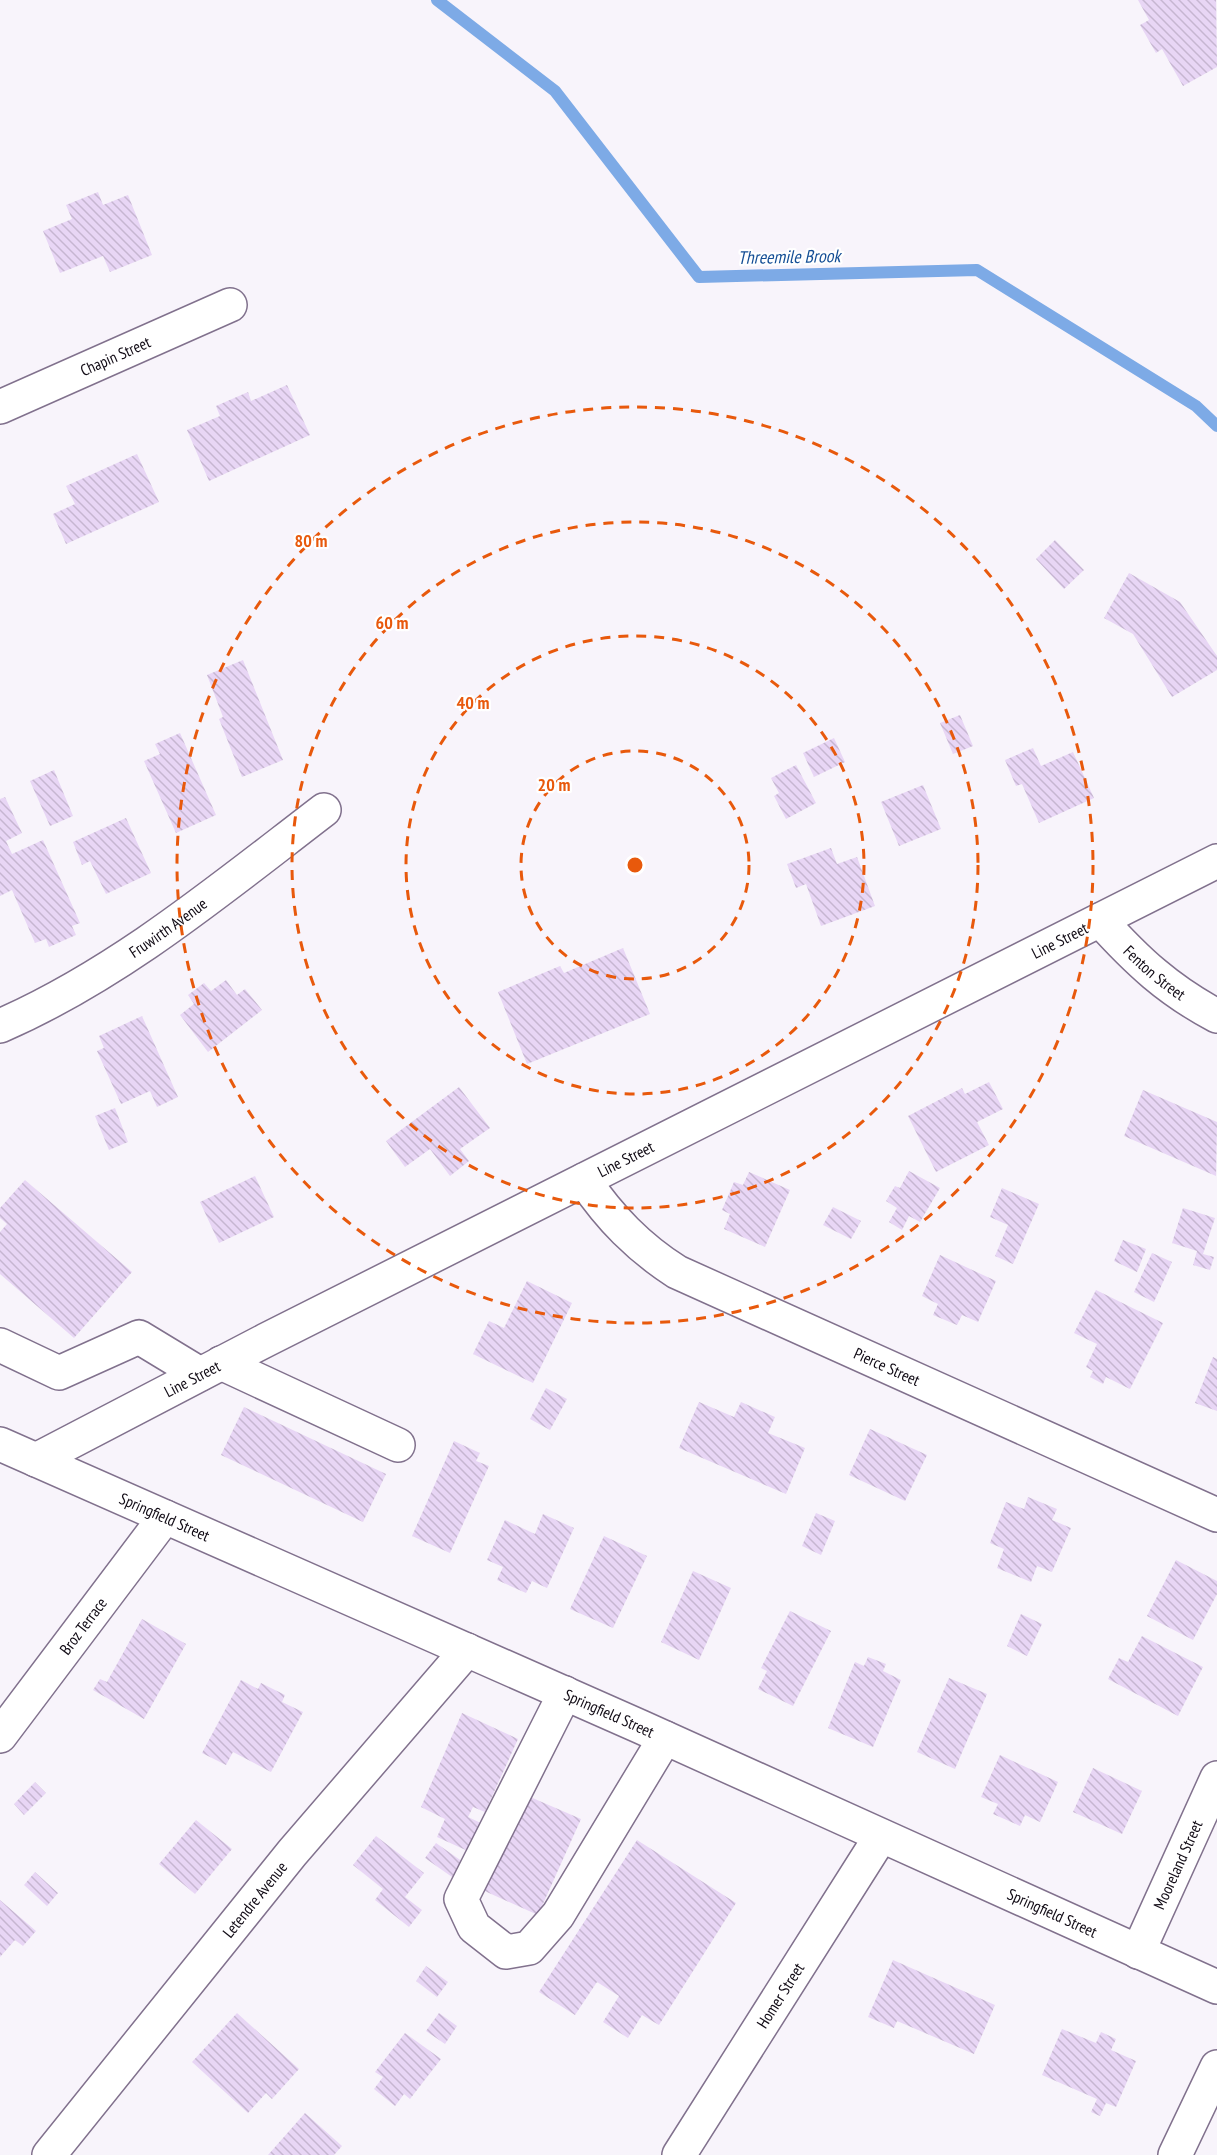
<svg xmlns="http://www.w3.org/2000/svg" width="1217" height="2155" font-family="'PT Sans Narrow',sans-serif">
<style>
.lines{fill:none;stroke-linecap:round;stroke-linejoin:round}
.stream{stroke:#7daae6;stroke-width:12}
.building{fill:url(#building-back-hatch)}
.minor-casing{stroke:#81718d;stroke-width:36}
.major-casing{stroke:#81718d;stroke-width:36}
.minor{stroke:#fff;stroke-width:33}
.major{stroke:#fff;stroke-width:33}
.ring{fill:none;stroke:#e8590c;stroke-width:3;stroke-dasharray:10 8}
.labels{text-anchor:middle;stroke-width:4.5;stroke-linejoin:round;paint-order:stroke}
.street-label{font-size:16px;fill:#100a14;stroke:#fff}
.water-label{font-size:18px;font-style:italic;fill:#144e95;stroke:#fff}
.centre{fill:#e8590c;stroke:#fff;stroke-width:3}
.ring-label{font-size:18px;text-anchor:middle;font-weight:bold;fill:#e8590c;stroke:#fff;stroke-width:4.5;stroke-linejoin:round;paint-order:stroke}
</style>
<defs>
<pattern id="building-back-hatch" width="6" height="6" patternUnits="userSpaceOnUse" patternTransform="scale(1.5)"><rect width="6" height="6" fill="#e8d6f5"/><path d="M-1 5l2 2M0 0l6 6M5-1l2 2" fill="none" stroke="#c6b6d1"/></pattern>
</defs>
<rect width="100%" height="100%" fill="#f8f4fb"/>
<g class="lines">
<polyline class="stream" points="437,0 555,91 699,277 977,270 1196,406 1217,426"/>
</g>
<g class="building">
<polygon points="1138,0 1216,0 1217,67 1183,86 1162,49 1156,53 1140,25 1149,20"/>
<polygon points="98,192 103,205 128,195 152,255 110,272 103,256 60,273 43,231 72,219 66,205"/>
<polygon points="287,385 310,435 209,481 187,430 220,416 216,406 248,392 251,401"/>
<polygon points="137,454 159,502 66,544 53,514 75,504 66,486"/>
<polygon points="1055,540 1084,570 1064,589 1036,559"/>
<polygon points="1129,573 1180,602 1217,656 1217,670 1172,697 1133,634 1104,618"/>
<polygon points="243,660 283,760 242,777 219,719 223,717 207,675"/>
<polygon points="960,715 973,746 953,754 940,723"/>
<polygon points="180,733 216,815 176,833 144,761 160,754 155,744"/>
<polygon points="834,738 845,762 814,777 803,753"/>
<polygon points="1033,748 1041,766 1073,752 1094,798 1039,823 1022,784 1016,786 1005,760"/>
<polygon points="796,765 816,803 786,819 774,796 779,793 771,778"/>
<polygon points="54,770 73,816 50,826 30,781"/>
<polygon points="923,785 941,829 899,846 881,802"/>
<polygon points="5,797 22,833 6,841 12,854 43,840 80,923 72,926 76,935 49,947 46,939 35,943 12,890 0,896 0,799"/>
<polygon points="126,818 151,873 106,894 90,861 82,865 73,842"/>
<polygon points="831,848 837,864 857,857 875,906 821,926 806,884 796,888 787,864"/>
<polygon points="623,948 650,1014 527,1064 498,992 560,966 564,973"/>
<polygon points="226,980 237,995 245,989 262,1010 208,1052 180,1015 194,1004 188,995 204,983 211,991"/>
<polygon points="142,1016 178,1097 157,1107 150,1091 121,1104 97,1051 104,1048 99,1036"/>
<polygon points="989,1082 1003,1109 977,1122 989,1145 936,1172 908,1116 962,1088 965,1094"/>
<polygon points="459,1087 490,1128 460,1149 469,1161 450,1176 430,1149 405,1167 386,1141"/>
<polygon points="1143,1090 1217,1122 1216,1176 1124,1136"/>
<polygon points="115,1108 128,1142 109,1150 95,1116"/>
<polygon points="909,1171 940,1188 920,1222 909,1216 902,1230 889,1222 897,1208 886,1201 895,1186 900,1188"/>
<polygon points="749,1172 790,1190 765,1247 724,1229 730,1214 722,1210 734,1182 743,1185"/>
<polygon points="255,1176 274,1217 219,1243 200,1202"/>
<polygon points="25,1180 132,1272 74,1338 0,1274 0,1232 7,1224 0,1218 0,1208"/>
<polygon points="1002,1188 1039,1204 1013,1264 995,1256 1008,1225 990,1217"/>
<polygon points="833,1207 861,1221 851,1239 823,1225"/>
<polygon points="1183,1208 1215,1218 1203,1254 1214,1257 1210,1270 1193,1265 1197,1251 1172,1243"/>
<polygon points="1123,1240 1146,1249 1137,1272 1114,1261"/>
<polygon points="1152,1253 1172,1262 1154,1302 1134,1292"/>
<polygon points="940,1255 996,1281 978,1322 962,1315 957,1325 933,1315 938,1304 922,1296"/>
<polygon points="527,1281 572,1303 533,1383 473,1354 489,1321 504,1328"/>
<polygon points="1096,1290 1163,1323 1130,1389 1106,1377 1103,1384 1090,1377 1093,1371 1086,1367 1097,1344 1074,1333"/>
<polygon points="1213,1357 1217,1359 1217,1411 1195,1403"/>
<polygon points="546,1388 567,1399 550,1430 530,1419"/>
<polygon points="699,1402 734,1417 741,1402 775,1417 768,1433 805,1448 786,1494 679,1448"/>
<polygon points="244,1407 386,1474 363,1522 221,1455"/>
<polygon points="870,1429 927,1455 905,1501 849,1475"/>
<polygon points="454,1441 480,1453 476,1461 489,1466 450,1553 412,1536"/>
<polygon points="1028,1497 1057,1509 1052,1520 1071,1528 1052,1572 1037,1566 1031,1582 997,1568 1004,1549 990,1543 1006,1502 1024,1509"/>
<polygon points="816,1513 835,1521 821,1555 802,1546"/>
<polygon points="543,1514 574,1528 547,1588 532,1581 526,1593 497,1580 503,1567 487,1560 505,1520 535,1534"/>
<polygon points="604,1536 647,1556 613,1628 570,1609"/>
<polygon points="1176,1560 1217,1581 1217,1594 1193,1640 1147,1616"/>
<polygon points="693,1571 731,1588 699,1660 661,1642"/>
<polygon points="790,1611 831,1631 793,1706 758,1689 767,1671 761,1668"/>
<polygon points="1021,1614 1042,1624 1027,1656 1007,1646"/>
<polygon points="142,1619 186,1644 144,1719 93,1690 100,1679 107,1682"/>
<polygon points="1142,1636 1203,1667 1178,1716 1108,1679 1119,1658 1128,1662"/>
<polygon points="868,1657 886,1664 883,1671 901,1680 873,1747 828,1728 855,1662 864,1666"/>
<polygon points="949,1678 987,1694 955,1769 917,1752"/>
<polygon points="241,1680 258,1689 261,1683 285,1695 282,1702 303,1712 271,1772 233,1752 226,1765 202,1753"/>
<polygon points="462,1713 518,1739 485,1812 473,1807 468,1817 483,1824 470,1852 437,1837 445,1819 421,1807"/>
<polygon points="1000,1755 1058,1782 1040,1822 1025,1815 1020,1826 993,1814 998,1804 981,1797"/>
<polygon points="1093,1768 1142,1791 1122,1834 1073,1812"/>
<polygon points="35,1782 46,1793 24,1815 14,1804"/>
<polygon points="521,1793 581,1819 538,1915 478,1888"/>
<polygon points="196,1820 232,1849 195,1894 159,1864"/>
<polygon points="376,1836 424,1873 405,1897 422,1910 409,1927 375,1900 383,1889 353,1865"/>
<polygon points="637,1840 736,1903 659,2025 642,2015 628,2038 603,2022 619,1996 597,1982 575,2015 539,1992"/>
<polygon points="436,1843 463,1862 452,1877 425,1858"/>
<polygon points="35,1872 58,1893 47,1906 24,1885"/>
<polygon points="0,1900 36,1931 23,1946 15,1940 0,1957"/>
<polygon points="893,1960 995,2005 974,2054 897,2021 894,2028 868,2017"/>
<polygon points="426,1966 448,1982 437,1997 416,1981"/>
<polygon points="237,2013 299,2069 272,2099 266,2093 248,2113 192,2062"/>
<polygon points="439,2013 457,2026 445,2044 426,2031"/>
<polygon points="1062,2029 1096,2043 1101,2032 1116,2039 1111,2050 1136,2061 1116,2107 1106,2103 1100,2116 1091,2112 1097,2099 1042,2075"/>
<polygon points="405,2033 441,2059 410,2099 404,2094 395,2106 374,2089 383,2077 375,2072"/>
<polygon points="305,2113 342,2146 334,2155 268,2155"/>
</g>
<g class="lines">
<g class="minor-casing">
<g id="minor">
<path id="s1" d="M0 407 230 305"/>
<path id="s2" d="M1100 920C1137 961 1168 990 1217 1016"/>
<path id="s3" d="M0 1026C119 974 222 888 324 810"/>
<path id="s4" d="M584 1180C610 1218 638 1247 677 1272L1217 1515"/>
<polyline points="0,1345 59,1373 139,1337 200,1374"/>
<polyline points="221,1363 398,1445"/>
<path id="s5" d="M36 1460 266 1340 1217 861"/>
<polyline points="565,1693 461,1899 474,1927 506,1952 529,1948 558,1915 665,1738"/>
<path id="s6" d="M0 1736 165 1517"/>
<path id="s7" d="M1138 1952 1217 1778"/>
<path id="s8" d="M49 2155 292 1853 467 1650"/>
<path id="s9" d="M679 2155 881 1836"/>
<polyline points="1175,2155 1217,2067"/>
</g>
</g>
<g class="major-casing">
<g id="major">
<path id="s10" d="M0 1444 641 1727 1217 1987"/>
</g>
</g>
<use href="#minor" class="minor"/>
<use href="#major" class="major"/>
</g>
<g class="ring">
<circle cx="635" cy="865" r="114"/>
<circle cx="635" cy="865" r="229"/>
<circle cx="635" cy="865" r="343"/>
<circle cx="635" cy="865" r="458"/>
</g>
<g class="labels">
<g class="street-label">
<text dy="6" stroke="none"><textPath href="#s1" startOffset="126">Chapin Street</textPath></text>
<text dy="6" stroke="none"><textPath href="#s3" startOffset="195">Fruwirth Avenue</textPath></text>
<text dy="6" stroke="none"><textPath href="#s5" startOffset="1148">Line Street</textPath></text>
<text dy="6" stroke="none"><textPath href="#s2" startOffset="76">Fenton Street</textPath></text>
<text dy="6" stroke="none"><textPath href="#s5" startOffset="662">Line Street</textPath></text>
<text dy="6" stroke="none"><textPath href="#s4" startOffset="362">Pierce Street</textPath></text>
<text dy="6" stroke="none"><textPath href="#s5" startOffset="176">Line Street</textPath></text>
<text dy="6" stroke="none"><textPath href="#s10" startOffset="180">Springfield Street</textPath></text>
<text dy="6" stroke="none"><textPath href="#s6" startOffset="138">Broz Terrace</textPath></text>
<text dy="6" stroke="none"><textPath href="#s10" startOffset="666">Springfield Street</textPath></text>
<text dy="6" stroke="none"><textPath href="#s7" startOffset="96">Mooreland Street</textPath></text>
<text dy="6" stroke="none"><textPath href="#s8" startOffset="328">Letendre Avenue</textPath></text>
<text dy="6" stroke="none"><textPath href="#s10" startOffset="1152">Springfield Street</textPath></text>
<text dy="6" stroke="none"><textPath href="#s9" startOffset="189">Homer Street</textPath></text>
</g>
<g class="water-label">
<text transform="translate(789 257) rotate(-1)" y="6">Threemile Brook</text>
</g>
</g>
<circle cx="635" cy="865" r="9" class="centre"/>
<g class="ring-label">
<text x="311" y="547">80 m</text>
<text x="392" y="629">60 m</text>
<text x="473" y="709">40 m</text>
<text x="554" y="791">20 m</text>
</g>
</svg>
